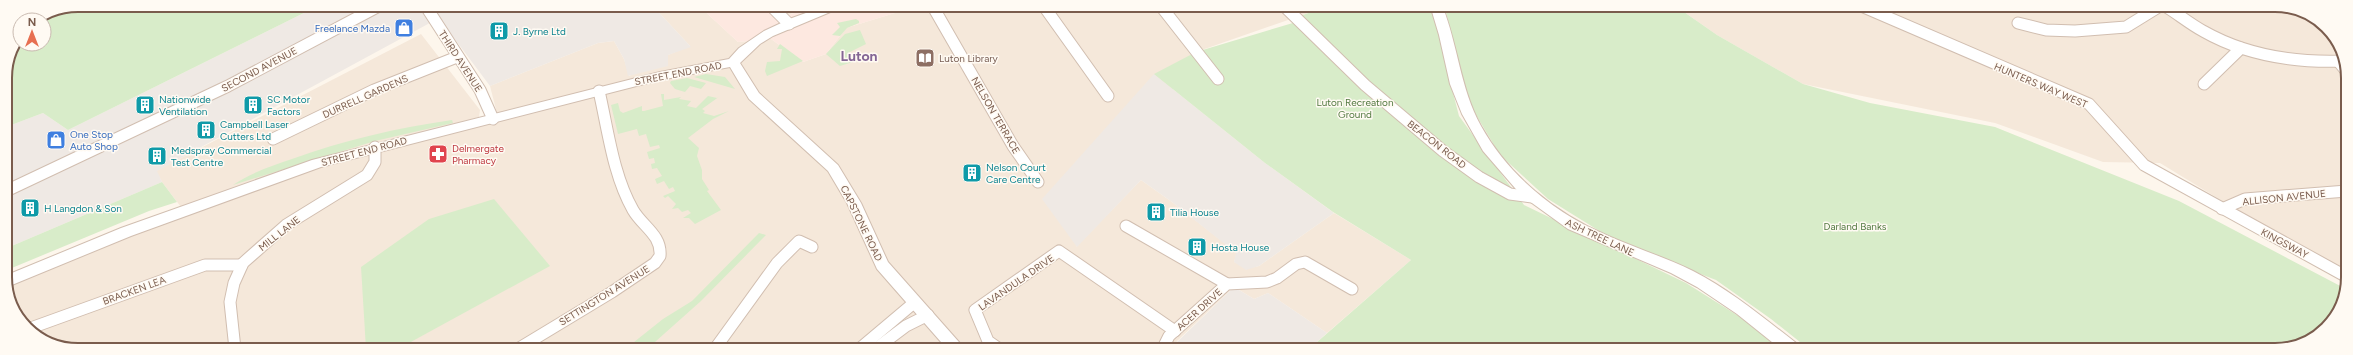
<svg xmlns="http://www.w3.org/2000/svg" width="2353" height="355" font-family="Figtree,sans-serif">
<style>
.residential{fill:#f5e8da}
.commercial{fill:#fde8e0}
.industrial{fill:#efe9e4}
.green{fill:#d8ecc9}
.lines{fill:none;stroke-linecap:round;stroke-linejoin:round}
.minor-casing{stroke:#d1beb0;stroke-width:13}
.tertiary-casing{stroke:#d1beb0;stroke-width:2}
.minor{stroke:#fff;stroke-width:11}
.tertiary{fill:#fff;fill-rule:evenodd}
.labels{text-anchor:middle;stroke-width:3;stroke-linejoin:round;paint-order:stroke}
.shop-label{font-size:10px;fill:#366cbe;stroke:#fffaf3;text-anchor:end}
.culture-label{font-size:10px;fill:#0d838f;stroke:#fffaf3;text-anchor:start}
.education-label{font-size:10px;fill:#785e54;stroke:#fffaf3;text-anchor:start}
.street-label{font-size:10px;fill:#7a5c4d;stroke:#fffaf3}
.park-label{font-size:10px;fill:#537a41;stroke:#fffaf3}
.health-label{font-size:10px;fill:#be3a42;stroke:#fffaf3;text-anchor:start}
.district-label{font-size:14px;font-weight:bold;fill:#846695;stroke:#fffaf3}
.rim{fill:none;stroke:#7a5c4d;stroke-width:2}
</style>
<rect width="100%" height="100%" fill="#fdf6ec"/>
<g class="residential">
<polygon points="652,5 698,5 738,42 771,39 803,62 826,54 846,28 921,5 1331,5 1196,52 1076,247 1141,180 1172,202 1237,253 1234,262 1249,268 1259,266 1334,213 1411,260 1327,333 1268,293 1254,299 1234,287 1177,341 1173,350 69,349 30,332 7,296 7,281 184,211 162,182 156,171 421,34 480,110 479,117 465,121 499,121 490,86 598,43 614,41 624,59 629,76 668,55 690,46"/>
<polygon points="774,5 818,5 784,16"/>
<polygon points="1674,5 2284,6 2323,23 2347,64 2347,270 2255,221 2160,163 2103,162 1995,123 1803,84 1717,35"/>
</g>
<polygon class="commercial" points="698,5 773,5 784,16 820,5 921,5 846,28 826,54 803,62 771,39 738,42"/>
<g class="industrial">
<polygon points="320,5 652,5 691,47 668,55 668,66 628,76 624,59 614,41 598,43 490,86 439,18 157,171 162,182 7,248 6,127 43,113 68,130"/>
<polygon points="1154,74 1265,163 1334,213 1259,266 1246,270 1234,262 1236,253 1172,202 1141,180 1077,247 1042,199"/>
<polygon points="1234,287 1254,299 1268,293 1327,333 1308,350 1173,350 1177,342"/>
</g>
<g class="green">
<path d="M78 5H320L68 130 43 113 6 127C5 95 2 64 20 36V44H44V20H36L50 10Z"/>
<polygon points="1331,5 1436,5 1444,58 1459,116 1524,205 1686,283 1756,327 1785,350 1308,350 1411,260 1333,212 1265,163 1154,74 1196,52 1303,20 1300,16"/>
<polygon points="1444,5 1674,5 1717,35 1803,84 1870,103 1995,127 2179,201 2346,289 2323,332 2275,350 1810,350 1771,319 1716,280 1617,242 1548,199 1500,155 1470,105"/>
<polygon points="856,19 859,21 859,23 847,28 840,36 832,35 840,27 837,23"/>
<polygon points="860,30 866,44 848,53 856,61 840,66 826,54 845,34"/>
<polygon points="780,44 803,61 767,76 765,71 767,62 780,61 782,49 777,49"/>
<polygon points="706,74 725,77 735,89 694,77"/>
<polygon points="687,78 706,83 701,89 690,86 685,92 675,89 670,83 671,81"/>
<polygon points="661,94 664,94 664,100 681,97 679,99 691,101 687,106 696,108 708,96 717,98 720,96 702,109 705,111 703,113 714,116 729,111 713,119 688,138 699,148 697,156 702,170 702,179 709,190 707,191 721,210 695,224 689,218 683,218 691,213 688,210 682,212 678,208 672,209 676,204 668,196 665,198 663,196 675,191 673,187 669,189 664,181 657,184 655,179 662,176 657,168 652,169 651,164 655,163 654,158 649,159 647,152 660,148 659,145 650,147 646,134 639,136 637,129 618,134 611,105 618,103 620,111 623,113 642,106 642,111 644,111 663,106"/>
<path d="M452 120 453 123 375 141 233 185C251 173 271 166 292 159 344 140 397 128 452 120Z"/>
<polygon points="162,182 177,202 149,211 7,270 7,248"/>
<polygon points="494,199 550,266 398,349 366,349 361,267 429,219"/>
<polygon points="759,233 766,235 701,301 646,350 624,350 663,319 692,301"/>
</g>
<g class="lines">
<g class="minor-casing">
<g id="minor">
<polyline points="425,5 480,90 493,119"/>
<polyline points="770,5 789,24"/>
<polyline points="932,5 1013,146 1038,182"/>
<polyline points="1043,5 1108,96"/>
<polyline points="1160,5 1218,79"/>
<polyline points="1283,5 1365,85 1443,151 1479,177 1510,194 1532,197"/>
<polyline points="1859,5 2089,104 2144,165 2347,277"/>
<path d="M2165 6C2178 14 2190 24 2203 31 2247 56 2296 63 2345 61"/>
<polyline points="2018,23 2046,30 2075,31 2126,27 2160,6"/>
<polyline points="2338,61 2347,72"/>
<polyline points="2204,84 2241,48"/>
<polyline points="273,139 374,90 457,57"/>
<polyline points="6,191 228,86 381,5"/>
<polyline points="2222,209 2245,199 2347,191"/>
<polyline points="1126,226 1227,284"/>
<polyline points="28,329 205,265 242,265"/>
<polyline points="235,349 230,302 234,283 243,263 286,225 367,175 375,162 375,147"/>
<path d="M516 350 612 292 655 263 660 256C662 235 642 226 633 210 613 175 608 130 599 91"/>
<polyline points="714,350 777,263 799,241 812,247"/>
<polyline points="858,350 915,302"/>
<polyline points="874,350 906,326 928,315"/>
<polyline points="1001,350 988,341 975,310 1059,251 1175,331"/>
<polyline points="1162,350 1169,336 1227,284 1267,282 1277,278 1296,264 1305,262 1352,289"/>
</g>
</g>
<g class="tertiary-casing">
<g id="tertiary">
<polygon points="828,5 847,5 773,36 760,44 740,63 759,93 838,165 861,203 888,262 966,350 948,350 877,269 847,203 828,171 749,99 730,67 660,80 321,167 131,236 7,287 7,275 121,228 312,160 660,72 729,59 739,48 764,31 792,18"/>
<path d="M1430 5H1442C1458 45 1460 88 1481 126 1509 176 1555 213 1606 235 1635 248 1665 257 1693 271 1732 291 1765 319 1800 346L1802 350H1782L1737 314 1697 287 1671 273 1568 229 1521 195 1483 151 1462 114 1450 84 1439 35Z"/>
</g>
</g>
<use href="#minor" class="minor"/>
<use href="#tertiary" class="tertiary"/>
</g>
<defs>
<g id="shop-square" transform="scale(1)"><rect x="-9" y="-9" width="18" height="18" rx="4" fill="#3f7fe0" stroke="#fffaf3"/><path d="M-5-2.5h2.3a2.7 3.5 0 0 1 5.4 0H5L5.5 6h-11ZM-1.5-2.5h3a1.5 2.3 0 0 0-3 0Z" fill="#fff"/></g>
<g id="building-square" transform="scale(1)"><rect x="-9" y="-9" width="18" height="18" rx="4" fill="#0f9aa8" stroke="#fffaf3"/><path d="M-4-6H4V6H1V3H-1V6H-4ZM-2.5-4.3h1.7v1.8h-1.7ZM.8-4.3h1.7v1.8H.8ZM-2.5-1h1.7V.8h-1.7ZM.8-1h1.7V.8H.8Z" fill="#fff"/></g>
<g id="library-square" transform="scale(1)"><rect x="-9" y="-9" width="18" height="18" rx="4" fill="#8d6e63" stroke="#fffaf3"/><path d="M-6-4Q-3-5.5-.7-3.5V5Q-3 3-6 4ZM6-4Q3-5.5 .7-3.5V5Q3 3 6 4Z" fill="#fff"/></g>
<g id="pharmacy-square" transform="scale(1)"><rect x="-9" y="-9" width="18" height="18" rx="4" fill="#e0444e" stroke="#fffaf3"/><path d="M-2-6h4v4h4v4h-4v4h-4v-4h-4v-4h4Z" fill="#fff"/></g>
</defs>
<g fill-rule="evenodd">
<use href="#shop-square" x="404" y="28"/>
<use href="#building-square" x="499" y="31"/>
<use href="#library-square" x="925" y="58"/>
<use href="#building-square" x="145" y="105"/>
<use href="#building-square" x="253" y="105"/>
<use href="#building-square" x="206" y="130"/>
<use href="#shop-square" x="56" y="140"/>
<use href="#pharmacy-square" x="438" y="154"/>
<use href="#building-square" x="157" y="156"/>
<use href="#building-square" x="972" y="173"/>
<use href="#building-square" x="30" y="208"/>
<use href="#building-square" x="1156" y="212"/>
<use href="#building-square" x="1197" y="247"/>
</g>
<g class="labels">
<g class="shop-label">
<text x="390" y="32">Freelance Mazda</text>
<text x="70" y="138" text-anchor="start">One Stop<tspan x="70" dy="12">Auto Shop</tspan></text>
</g>
<g class="culture-label">
<text x="513" y="35">J. Byrne Ltd</text>
<text x="159" y="103">Nationwide<tspan x="159" dy="12">Ventilation</tspan></text>
<text x="267" y="103">SC Motor<tspan x="267" dy="12">Factors</tspan></text>
<text x="220" y="128">Campbell Laser<tspan x="220" dy="12">Cutters Ltd</tspan></text>
<text x="171" y="154">Medspray Commercial<tspan x="171" dy="12">Test Centre</tspan></text>
<text x="986" y="171">Nelson Court<tspan x="986" dy="12">Care Centre</tspan></text>
<text x="44" y="212">H Langdon &amp; Son</text>
<text x="1170" y="216">Tilia House</text>
<text x="1211" y="251">Hosta House</text>
</g>
<g class="education-label">
<text x="939" y="62">Luton Library</text>
</g>
<g class="street-label">
<text transform="translate(461 61) rotate(57)" y="4">THIRD AVENUE</text>
<text transform="translate(259 69) rotate(-28)" y="4">SECOND AVENUE</text>
<text transform="translate(678 73) rotate(-11)" y="4">STREET END ROAD</text>
<text transform="translate(2041 85) rotate(23)" y="4">HUNTERS WAY WEST</text>
<text transform="translate(365 96) rotate(-24)" y="4">DURRELL GARDENS</text>
<text transform="translate(996 115) rotate(60)" y="4">NELSON TERRACE</text>
<text transform="translate(1437 144) rotate(38)" y="4">BEACON ROAD</text>
<text transform="translate(364 151) rotate(-15)" y="4">STREET END ROAD</text>
<text transform="translate(2284 197) rotate(-6)" y="4">ALLISON AVENUE</text>
<text transform="translate(862 223) rotate(64)" y="4">CAPSTONE ROAD</text>
<text transform="translate(279 233) rotate(-38)" y="4">MILL LANE</text>
<text transform="translate(1600 237) rotate(25)" y="4">ASH TREE LANE</text>
<text transform="translate(2285 243) rotate(28)" y="4">KINGSWAY</text>
<text transform="translate(1016 282) rotate(-35)" y="4">LAVANDULA DRIVE</text>
<text transform="translate(134 290) rotate(-20)" y="4">BRACKEN LEA</text>
<text transform="translate(604 295) rotate(-32)" y="4">SETTINGTON AVENUE</text>
<text transform="translate(1199 309) rotate(-42)" y="4">ACER DRIVE</text>
</g>
<g class="park-label">
<text x="1355" y="106">Luton Recreation<tspan x="1355" dy="12">Ground</tspan></text>
<text x="1855" y="230">Darland Banks</text>
</g>
<g class="health-label">
<text x="452" y="152">Delmergate<tspan x="452" dy="12">Pharmacy</tspan></text>
</g>
<g class="district-label">
<text x="859" y="61">Luton</text>
</g>
</g>
<path d="M0 0H2353V355H0ZM78 12H2275A66 66 0 0 1 2341 78V277A66 66 0 0 1 2275 343H78A66 66 0 0 1 12 277V78A66 66 0 0 1 78 12Z" fill="#fffaf3" fill-rule="evenodd"/>
<path class="rim" d="M78 12H2275A66 66 0 0 1 2341 78V277A66 66 0 0 1 2275 343H78A66 66 0 0 1 12 277V78A66 66 0 0 1 78 12Z"/>
<g transform="translate(32 32)"><circle r="19" fill="#fffaf3" stroke="#cabbb1"/>
<path d="M0-3L7 15L0 10L-7 15Z" fill="#e76f51"/>
<text y="-6" font-size="11" font-weight="bold" text-anchor="middle" fill="#7a5c4d">N</text>
</g>
</svg>
